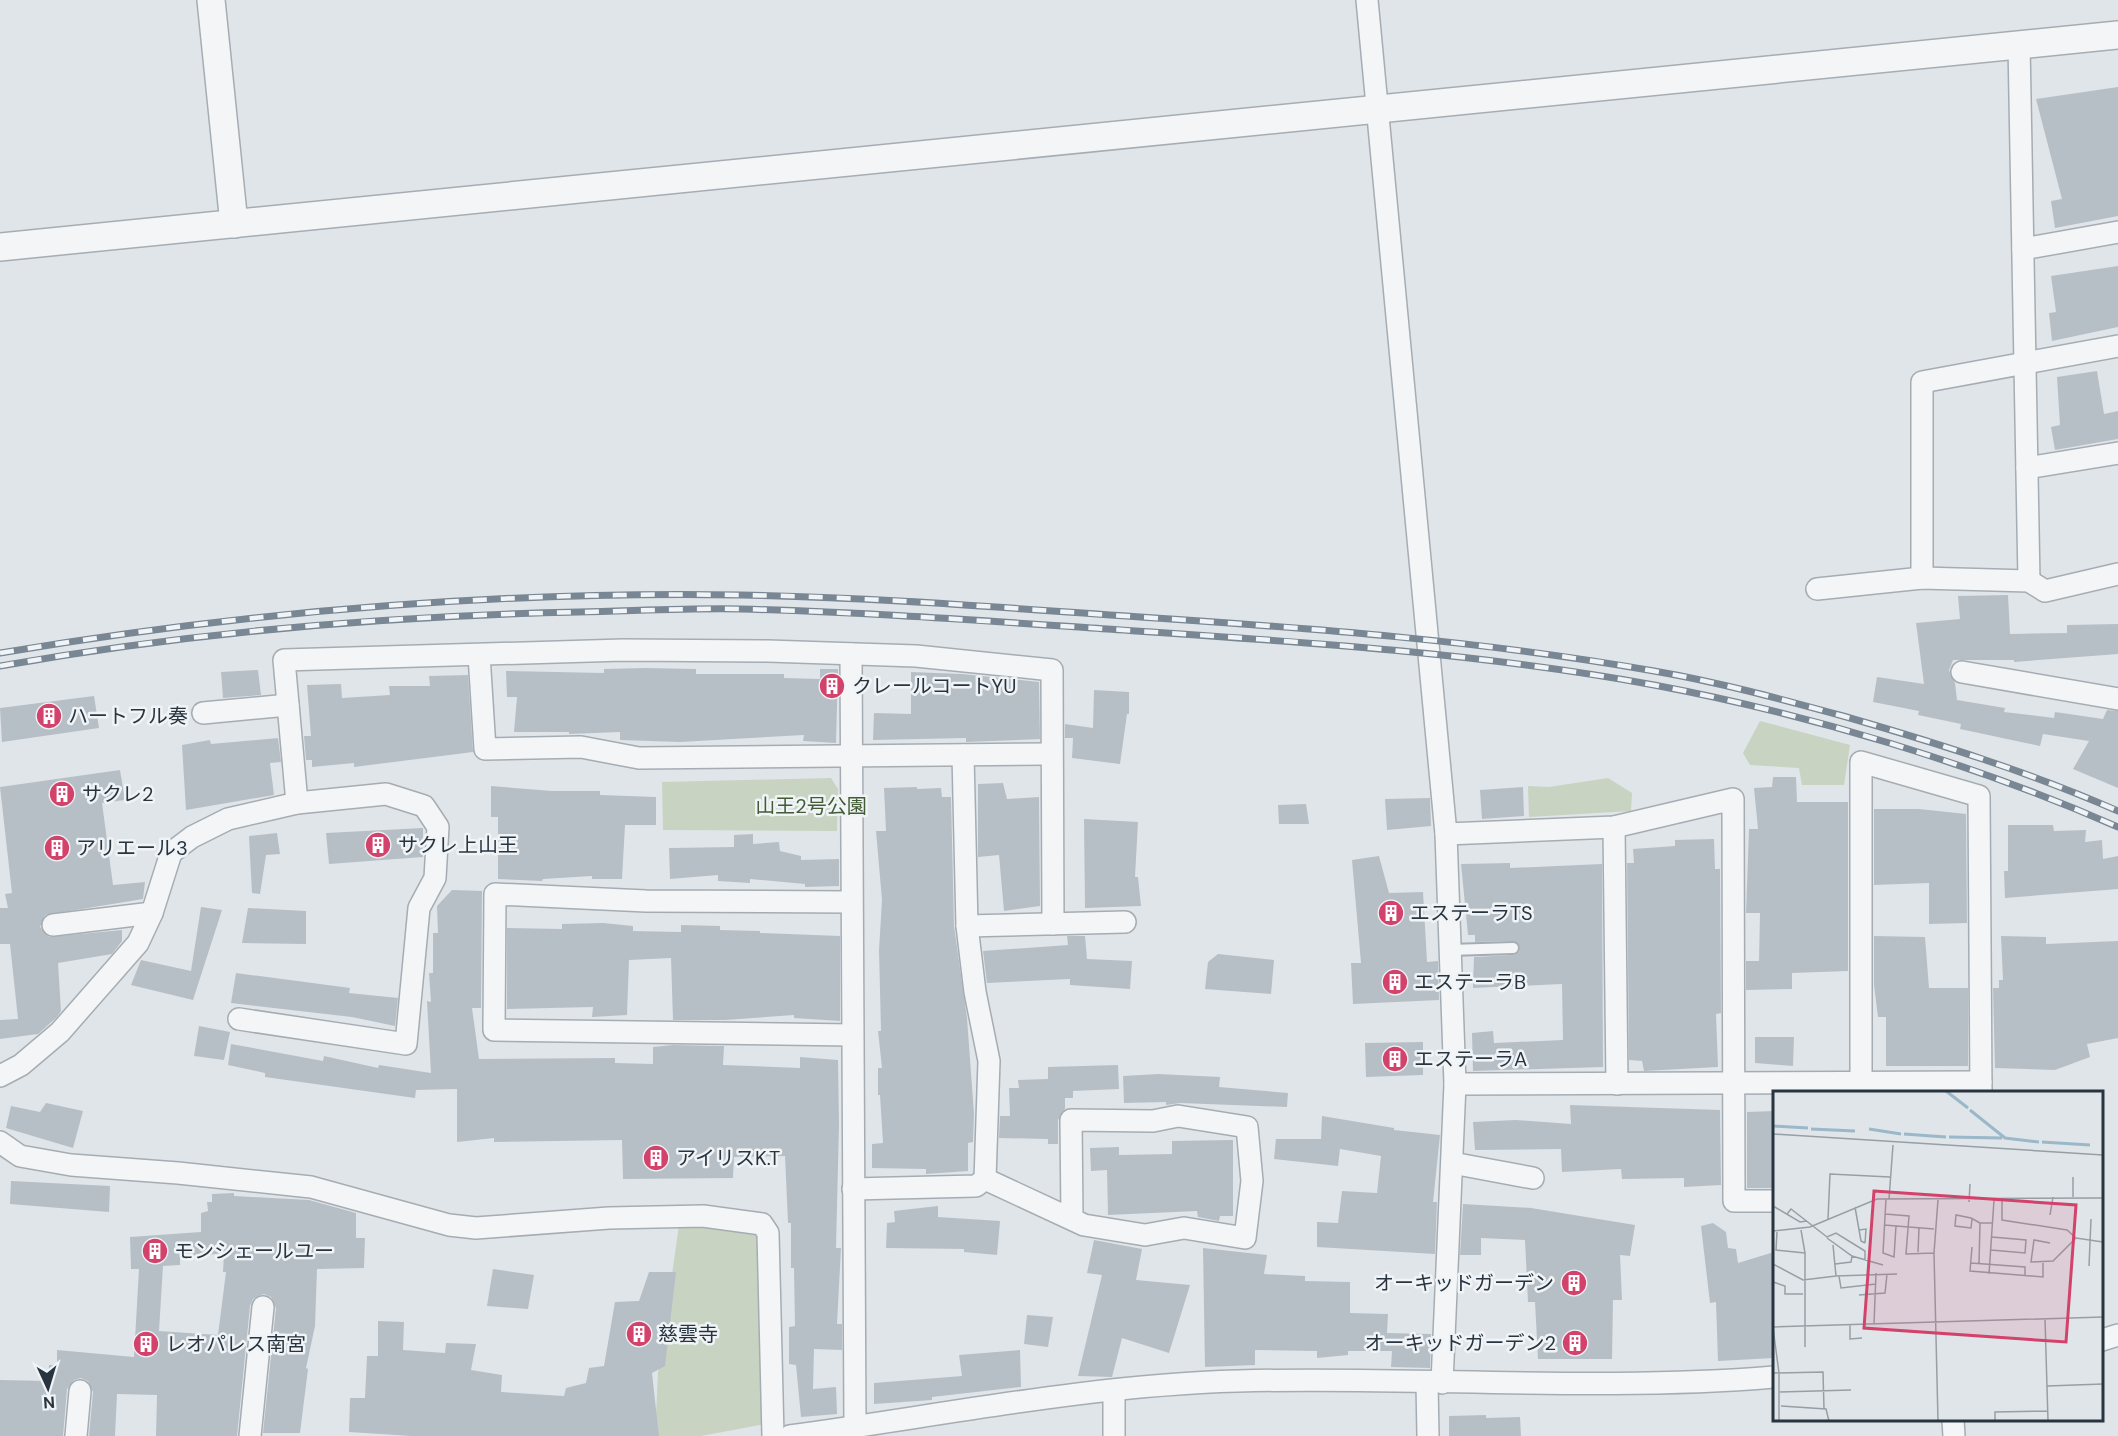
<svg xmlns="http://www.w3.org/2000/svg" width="2118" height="1436" font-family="'DM Sans','Noto Sans JP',sans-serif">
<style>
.green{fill:#c8d3c1}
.building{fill:#b7bfc6;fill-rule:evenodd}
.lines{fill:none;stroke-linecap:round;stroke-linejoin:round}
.service-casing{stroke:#a5adb3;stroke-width:14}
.minor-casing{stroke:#a5adb3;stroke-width:24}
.tertiary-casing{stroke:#a5adb3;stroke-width:30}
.service{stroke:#f3f5f7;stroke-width:10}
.minor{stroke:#f3f5f7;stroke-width:21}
.tertiary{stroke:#f3f5f7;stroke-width:27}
.rail-casing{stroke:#798693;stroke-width:7}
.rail{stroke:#f0f4f7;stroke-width:4.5;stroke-dasharray:14;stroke-linecap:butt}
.labels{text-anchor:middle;stroke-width:5;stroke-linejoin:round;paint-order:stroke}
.poi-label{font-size:20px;fill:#283541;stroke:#f0f4f7;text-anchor:start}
.park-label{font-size:20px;fill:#425d35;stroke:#f0f4f7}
.inset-river{fill:none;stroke:#9ab8ca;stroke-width:3}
.inset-road{fill:none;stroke:#969fa6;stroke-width:1.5}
.view{fill:#d2426b;fill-opacity:0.15;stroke:#d2426b;stroke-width:3}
.inset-edge{fill:none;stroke:#283541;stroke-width:3}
</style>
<rect width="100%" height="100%" fill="#e0e5e9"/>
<g class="green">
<polygon points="1760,721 1850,745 1844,785 1802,785 1799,768 1750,765 1743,753"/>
<polygon points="831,778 838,789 837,831 663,830 662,782"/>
<polygon points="1608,778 1632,793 1631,811 1529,817 1528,786 1549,787"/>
<polygon points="679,1225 755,1229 762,1241 766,1424 701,1436 655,1436 658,1373"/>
</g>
<g class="building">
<polygon points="2118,87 2118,216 2055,228 2051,201 2062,199 2036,99"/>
<polygon points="2118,266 2118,327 2052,341 2049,313 2056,312 2051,276"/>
<polygon points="2097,371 2104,414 2118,411 2118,439 2055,450 2051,427 2060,425 2057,377"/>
<polygon points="2008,595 2010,634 2067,633 2067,625 2118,624 2118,654 2014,662 2014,660 1953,660 1949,670 1955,683 1957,700 2005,708 2004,712 2054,718 2055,712 2103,719 2107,710 2118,711 2118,788 2073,769 2089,741 2043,734 2040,746 1960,729 1961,724 1918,715 1919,711 1873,702 1877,677 1924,684 1916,623 1960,619 1958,596"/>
<polygon points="646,668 696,669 696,674 784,674 784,678 820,679 820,669 838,669 836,743 803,741 804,735 680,742 620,740 620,732 569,734 569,732 514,732 517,697 507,697 506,671 604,673 604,669"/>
<polygon points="258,670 261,695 223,698 221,672"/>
<polygon points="911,672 962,674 1039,682 1040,739 966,742 966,738 873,740 874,713 911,714"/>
<polygon points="468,675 473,752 354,767 354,763 312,767 312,760 306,760 304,736 311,736 307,685 341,684 342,698 390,695 389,686 430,686 429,676"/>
<polygon points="1094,690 1129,692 1129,714 1127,714 1120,764 1072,758 1073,738 1065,738 1065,724 1093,728"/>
<polygon points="94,696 99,728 2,742 0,708"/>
<polygon points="278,738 281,762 270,763 274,795 186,810 182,745 210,740 211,744"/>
<polygon points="120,770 125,800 102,803 113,885 145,882 143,899 45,915 40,927 49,937 122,930 122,941 112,954 58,963 61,1011 57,1017 44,1017 57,1017 38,1034 0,1039 0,1020 18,1019 10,944 0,944 0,908 8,908 5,894 12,893 0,787"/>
<polygon points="1773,777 1796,777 1797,802 1848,802 1848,971 1792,973 1792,989 1746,990 1746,961 1759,961 1760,913 1746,913 1749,829 1758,829 1754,788 1772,787"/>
<polygon points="1003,783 1007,799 1039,797 1040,906 1004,911 999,855 978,857 978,784"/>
<polygon points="491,786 552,791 600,791 600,795 656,797 656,825 625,825 622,879 592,879 592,876 543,879 542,881 498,879 498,817 491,817"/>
<polygon points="917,787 917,789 941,788 942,797 951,797 954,926 967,1018 974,1114 973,1142 968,1143 968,1171 926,1174 926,1169 872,1168 872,1144 883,1143 880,1095 878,1095 878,1068 882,1068 878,1031 881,1031 879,950 882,900 876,831 886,831 884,788"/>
<polygon points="1523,787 1524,816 1482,819 1480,790"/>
<polygon points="1430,798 1431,826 1387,830 1385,799"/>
<polygon points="1306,804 1309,824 1279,824 1278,805"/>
<polygon points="1874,809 1919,809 1966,814 1967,923 1929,924 1929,883 1874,885"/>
<polygon points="1084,819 1138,822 1135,877 1138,877 1141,906 1085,908"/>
<polygon points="2008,825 2053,825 2054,831 2086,830 2085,842 2102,840 2103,859 2118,856 2118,889 2005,898 2004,871 2008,871"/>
<polygon points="423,828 423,857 329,864 326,833"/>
<polygon points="277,833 280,854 266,855 260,894 252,893 249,836"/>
<polygon points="753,834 753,844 779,842 780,851 801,856 801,860 839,859 839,886 805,887 805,884 750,879 750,883 718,881 718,875 670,879 669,848 734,847 734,835"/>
<polygon points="1714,839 1715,869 1720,869 1721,1013 1716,1014 1718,1067 1644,1071 1642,1061 1629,1060 1627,863 1634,863 1633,849 1675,846 1675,840"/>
<polygon points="1379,856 1389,893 1423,892 1427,962 1438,961 1439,1000 1353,1004 1351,963 1361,963 1352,860"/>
<polygon points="1510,863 1510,868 1602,864 1603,1067 1473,1071 1472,1033 1493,1031 1494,1043 1563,1040 1562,984 1473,988 1474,957 1514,955 1519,952 1520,947 1513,941 1475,942 1475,935 1468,935 1461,864"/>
<polygon points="452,890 482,891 481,1008 472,1008 479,1059 615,1058 615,1063 653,1064 653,1047 673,1045 724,1046 723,1065 800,1068 800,1057 838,1060 839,1125 836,1248 841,1248 837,1324 842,1324 842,1350 814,1349 813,1389 836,1387 837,1414 801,1417 796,1365 789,1364 789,1327 795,1326 794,1268 791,1268 791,1223 788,1223 785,1156 734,1157 733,1178 623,1179 622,1140 494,1142 494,1138 457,1142 457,1089 416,1090 415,1098 265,1077 265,1073 228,1065 231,1044 323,1061 324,1056 378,1068 379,1065 431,1073 427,1001 431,1002 429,973 433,973 433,933 438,933 437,906"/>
<polygon points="201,907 222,910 193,1000 131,985 141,960 191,971"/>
<polygon points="248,908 306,911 306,944 242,943"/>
<polygon points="603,923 633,926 633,931 681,932 681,925 720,926 720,930 760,931 760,933 840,936 840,1021 794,1018 794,1015 725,1020 673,1020 671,958 629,960 627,1015 592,1017 593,1007 507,1009 507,928 562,929 562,924"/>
<polygon points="1067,936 1085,936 1087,959 1132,961 1130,989 1070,985 1070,979 987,983 983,951 1068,945"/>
<polygon points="1874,936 1925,937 1929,988 1968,988 1968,1066 1886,1066 1886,1017 1878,1017 1874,985"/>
<polygon points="2001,936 2046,937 2046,944 2118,941 2118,1038 2087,1044 2090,1057 2055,1070 1995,1068 1993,988 1999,988 1999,980 2003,980"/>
<polygon points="1218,954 1274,960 1271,994 1205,989 1208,962"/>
<polygon points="236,973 350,988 349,993 398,998 395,1026 352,1017 231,1003"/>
<polygon points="199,1026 230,1032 224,1060 194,1056"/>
<polygon points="1755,1037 1794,1037 1793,1066 1755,1063"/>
<polygon points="1423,1042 1423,1075 1366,1077 1365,1043"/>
<polygon points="1118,1065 1119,1089 1073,1091 1073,1098 1065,1098 1065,1109 1058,1120 1058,1144 1048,1144 1048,1139 999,1138 1000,1116 1010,1116 1009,1088 1019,1088 1018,1080 1048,1079 1048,1067"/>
<polygon points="1158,1074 1220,1077 1219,1087 1288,1093 1287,1107 1180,1103 1166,1105 1166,1102 1124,1103 1123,1076"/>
<polygon points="46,1103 83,1111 73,1148 6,1128 11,1106 40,1112"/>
<polygon points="1570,1105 1720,1110 1721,1185 1684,1187 1684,1178 1622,1179 1621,1169 1562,1172 1561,1149 1475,1150 1473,1122 1516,1120 1571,1124"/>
<polygon points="1774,1111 1774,1188 1747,1188 1747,1112"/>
<polygon points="1322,1116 1394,1128 1394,1130 1440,1135 1433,1202 1437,1202 1435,1254 1317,1247 1317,1222 1338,1223 1342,1191 1377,1193 1381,1156 1340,1149 1338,1166 1274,1159 1276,1139 1321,1139"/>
<polygon points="1233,1140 1233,1216 1220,1216 1219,1221 1198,1217 1197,1211 1108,1215 1107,1170 1091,1171 1090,1148 1119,1147 1119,1155 1172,1154 1172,1141"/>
<polygon points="11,1181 110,1186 109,1212 10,1204"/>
<path d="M234 1193V1196L309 1200 356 1213V1238H365L364 1268 317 1269 315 1326 306 1368 308 1369 300 1433H263L276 1308 271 1297 264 1294 253 1299 250 1306 237 1436H156L157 1395 117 1394 115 1436H89L93 1392 88 1381 81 1378 74 1380 67 1389 63 1436H0V1380L48 1381 49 1365H57V1350L134 1357 139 1269H131L130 1237 201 1232V1213L208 1211 207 1202H212V1194ZM224 1253 223 1272H226L218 1335 159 1331 163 1266 180 1265V1258Z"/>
<polygon points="1463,1204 1531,1208 1635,1225 1630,1256 1620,1255 1622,1300 1613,1300 1612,1359 1538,1359 1535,1302 1528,1302 1525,1240 1481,1238 1481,1255 1460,1255"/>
<polygon points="938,1206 938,1217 1000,1221 997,1255 964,1252 964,1249 886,1248 887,1223 895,1222 894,1211"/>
<polygon points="1713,1223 1726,1232 1728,1248 1736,1249 1738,1263 1774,1252 1774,1358 1718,1361 1716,1302 1710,1303 1701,1226"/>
<polygon points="1094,1240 1142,1249 1136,1280 1190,1285 1169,1353 1122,1338 1112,1377 1078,1376 1102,1275 1087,1273"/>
<polygon points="1203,1248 1267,1255 1264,1274 1305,1276 1305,1281 1350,1282 1350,1313 1388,1314 1387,1333 1431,1334 1430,1368 1391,1367 1392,1351 1348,1351 1348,1355 1317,1358 1317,1351 1255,1350 1255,1365 1205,1367"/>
<polygon points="493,1269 534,1275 528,1309 487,1306"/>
<polygon points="649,1272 676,1272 665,1366 652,1373 659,1436 411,1436 349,1432 350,1398 365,1398 367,1356 378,1356 378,1321 404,1322 403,1350 445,1353 446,1343 476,1344 471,1370 502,1375 501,1392 564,1396 566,1388 586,1383 589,1368 604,1366 615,1302 639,1301"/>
<polygon points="1027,1315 1053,1317 1048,1347 1024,1344"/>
<polygon points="1020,1350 1021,1387 932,1397 932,1400 874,1404 874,1383 962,1376 959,1355"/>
<polygon points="1486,1415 1486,1418 1520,1417 1521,1436 1449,1436 1449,1416"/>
</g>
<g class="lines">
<g class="service-casing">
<polyline id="service" points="1450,950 1513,948"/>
</g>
<g class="minor-casing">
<g id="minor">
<polyline points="1367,0 1446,834 1455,1084 1442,1383"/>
<polyline points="2019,44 2029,581"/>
<polyline points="2023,249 2118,232"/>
<polyline points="2027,468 2118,453"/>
<polyline points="1922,578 1922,382 2118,346"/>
<polyline points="1817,589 1922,578 2029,581 2045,591 2118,574"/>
<polyline points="851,654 855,1427"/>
<polyline points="479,655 485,749 581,747 639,758 1050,754"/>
<polyline points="1962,672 2118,699"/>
<polyline points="203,713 288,705"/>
<polyline points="297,803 284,660 623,650 768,651 916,656 1052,670 1053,924"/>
<polyline points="1614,827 1617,1084"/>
<polyline points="1446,834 1614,827 1733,799 1734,1201 1774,1201"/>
<polyline points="851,902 646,901 495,894 494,1030 852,1035"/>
<polyline points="53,925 152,913"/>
<polyline points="967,926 1125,922"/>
<polyline points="0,1076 21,1065 60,1032 138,943 152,913 171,853 192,837 228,819 297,803 386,794 424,806 438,827 435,878 419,908 406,1044 239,1019"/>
<polyline points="1861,1083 1861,762 1979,796 1981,1092"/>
<polyline points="1455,1084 1981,1082"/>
<polyline points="0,1142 20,1156 71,1165 178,1173 311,1187 449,1225 476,1228 609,1218 703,1216 762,1224 768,1233 773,1436"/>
<polyline points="1452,1163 1533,1178"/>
<polyline points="985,1179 1084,1225 1145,1235 1184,1228 1245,1238 1252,1181 1247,1127 1178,1116 1153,1121 1071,1120 1072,1218"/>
<polyline points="853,1189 976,1186 985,1179 989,1061 975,992 967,926 963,755"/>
<polyline points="2102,1340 2118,1335"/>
<polyline points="1427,1383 1428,1436"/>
<polyline points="1114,1390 1114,1436"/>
<polyline points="1953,1420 1954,1436"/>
<polyline points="76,1436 80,1391"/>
<polyline points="250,1436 263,1307"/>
<path d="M790 1436C939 1416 1088 1385 1238 1381 1417 1376 1596 1392 1774 1377"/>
</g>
</g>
<g class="tertiary-casing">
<g id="tertiary">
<polyline points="211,0 234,224"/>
<polyline points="0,247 2118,35"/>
</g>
</g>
<use href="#service" class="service"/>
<use href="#minor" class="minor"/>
<use href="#tertiary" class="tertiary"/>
<g class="rail-casing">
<g id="rail">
<path d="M0 653C245 612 493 591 741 595 874 597 1007 608 1140 617 1311 628 1485 641 1654 671 1718 682 1781 699 1843 716 1937 743 2029 772 2118 811"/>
<path d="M0 666C192 632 384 616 579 612 633 611 687 608 741 609 863 612 985 621 1107 629 1290 641 1474 652 1654 685 1809 714 1974 764 2118 827"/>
</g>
</g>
<use href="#rail" class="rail"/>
</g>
<defs>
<g id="building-disc" transform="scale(1.35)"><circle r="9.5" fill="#d2426b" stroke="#f0f4f7"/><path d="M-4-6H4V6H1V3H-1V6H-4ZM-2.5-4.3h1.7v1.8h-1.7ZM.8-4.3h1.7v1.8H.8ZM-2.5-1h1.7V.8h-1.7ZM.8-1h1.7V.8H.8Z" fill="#fff"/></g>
</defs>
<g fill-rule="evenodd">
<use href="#building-disc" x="832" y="686"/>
<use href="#building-disc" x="49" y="716"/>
<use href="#building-disc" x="62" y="794"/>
<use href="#building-disc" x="378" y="845"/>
<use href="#building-disc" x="57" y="848"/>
<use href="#building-disc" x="1391" y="913"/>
<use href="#building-disc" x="1395" y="982"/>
<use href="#building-disc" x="1395" y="1059"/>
<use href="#building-disc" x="656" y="1158"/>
<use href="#building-disc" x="155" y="1251"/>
<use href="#building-disc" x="1574" y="1283"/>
<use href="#building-disc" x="639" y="1334"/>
<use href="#building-disc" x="1575" y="1343"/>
<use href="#building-disc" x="146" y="1344"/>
</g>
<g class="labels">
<g class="poi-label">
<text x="852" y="693">クレールコートYU</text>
<text x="68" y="723">ハートフル奏</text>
<text x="82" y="801">サクレ2</text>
<text x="398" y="852">サクレ上山王</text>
<text x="76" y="855">アリエール3</text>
<text x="1410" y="920">エステーラTS</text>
<text x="1414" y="989">エステーラB</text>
<text x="1414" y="1066">エステーラA</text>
<text x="676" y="1165">アイリスK.T</text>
<text x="174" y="1258">モンシェールユー</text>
<text x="1554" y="1290" text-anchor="end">オーキッドガーデン</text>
<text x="658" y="1341">慈雲寺</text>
<text x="1556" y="1350" text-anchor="end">オーキッドガーデン2</text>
<text x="166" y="1351">レオパレス南宮</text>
</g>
<g class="park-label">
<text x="811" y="813">山王2号公園</text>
</g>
</g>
<g transform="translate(1773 1091)">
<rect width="330" height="330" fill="#e0e5e9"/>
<path class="inset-river" d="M173 0 195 17M197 19 232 47 266 51M0 35 35 37M38 38 82 40M96 38 128 43M131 43 173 46M176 46 229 47M269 51 317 54"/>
<path class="inset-road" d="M0 43 330 64M300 86V106M113 108 110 162 121 166 123 135M116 108 120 54M229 108V129L294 139 303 147M165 109 161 162 165 330M196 111 197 93M0 115 27 131 34 130M82 116 88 150 92 152M14 123 18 118 54 146 63 142 92 160V169M112 123 136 125 133 163 161 162M277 124 280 106M55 128 57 83 117 86M199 128 198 137 182 135 183 124 198 127 207 132M111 134 161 138M28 139 32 162V256M86 139 93 138 92 152M0 140 37 136 104 108 330 107M4 141 3 159 32 162M54 147 79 165 110 174M277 152 261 149 258 171 280 170 303 147 330 151M60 154 63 185 124 183M199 156 197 180 270 186V172M218 159 252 162 253 149 219 146M145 161 146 137M198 172 252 176V185M206 172 207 132H219M0 173 30 189 63 185M62 173 78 171 79 165M316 175 318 128M216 183 221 109M66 185 68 197 103 193M0 191 12 195V203H30M86 204 112 202 114 183M272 228 275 330M101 233 103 182M77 234V248L89 247M0 236 330 226M0 237 6 282V330M0 282 50 281 51 318M274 295 330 293M7 301 78 299M8 315 53 318 56 330M222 330V321L275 320"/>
<path class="view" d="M101 100 303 114 293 251 91 237Z"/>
<rect width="330" height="330" class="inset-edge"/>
</g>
<g transform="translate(48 1388) rotate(176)" stroke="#f0f4f7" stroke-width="4.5" paint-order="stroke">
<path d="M0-4.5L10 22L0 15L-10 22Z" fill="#283541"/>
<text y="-9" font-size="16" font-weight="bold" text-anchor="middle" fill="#283541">N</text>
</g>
</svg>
